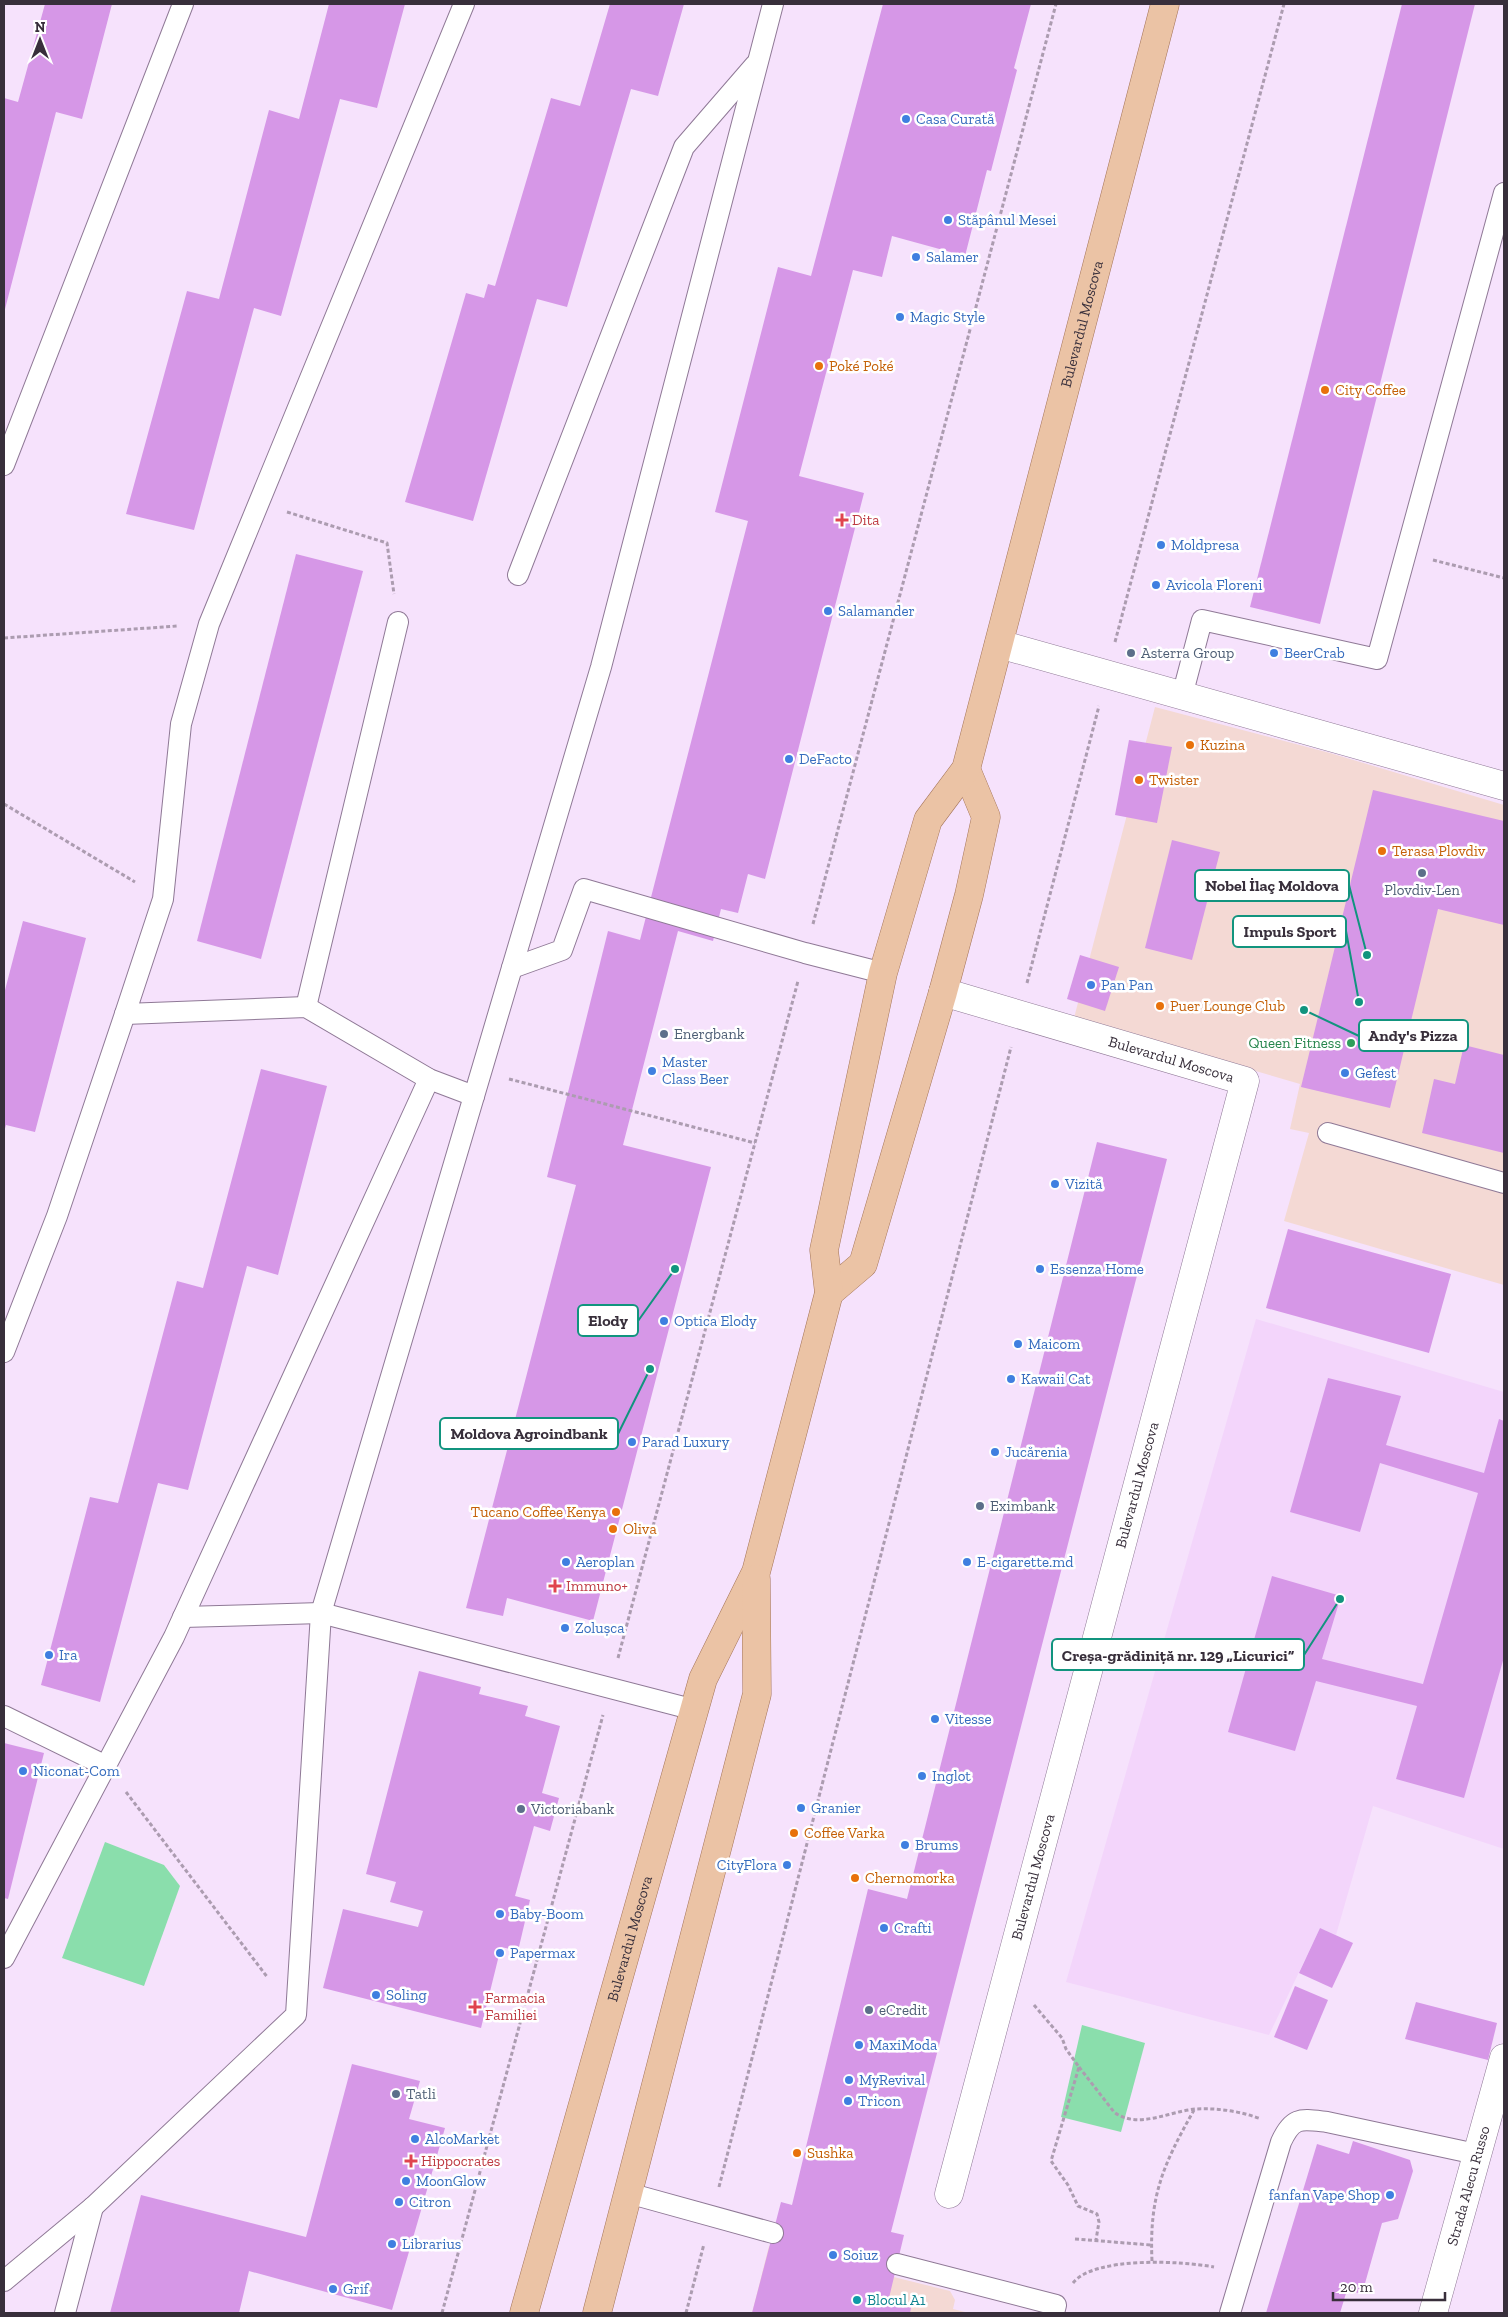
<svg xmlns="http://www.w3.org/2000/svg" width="1508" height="2317" font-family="'Zilla Slab',serif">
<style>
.commercial{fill:#f4d9d4}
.built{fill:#f3d5fb}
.green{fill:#8adeac}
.building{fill:#d697e7}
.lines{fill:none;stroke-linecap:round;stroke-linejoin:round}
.lane-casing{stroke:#8f7996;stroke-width:22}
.street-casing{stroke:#8f7996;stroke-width:29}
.primary-casing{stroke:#a47559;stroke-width:29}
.path{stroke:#ac9cb0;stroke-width:3;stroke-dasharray:4 2.5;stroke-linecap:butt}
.lane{stroke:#fff;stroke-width:20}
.street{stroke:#fff;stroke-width:28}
.primary{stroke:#ebc3a5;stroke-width:28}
.shop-dot{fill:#3f7fe0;stroke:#fff;stroke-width:2}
.food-dot{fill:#e8710a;stroke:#fff;stroke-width:2}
.health-dot{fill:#e0444e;stroke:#fff;stroke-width:2}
.service-dot{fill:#5c6f8a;stroke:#fff;stroke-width:2}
.leisure-dot{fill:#2e9e5b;stroke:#fff;stroke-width:2}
.culture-dot{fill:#0f9aa8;stroke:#fff;stroke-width:2}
.labels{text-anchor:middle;stroke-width:5;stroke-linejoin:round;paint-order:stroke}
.shop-label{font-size:15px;fill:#366cbe;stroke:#fff;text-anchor:start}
.street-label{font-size:15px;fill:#382f3b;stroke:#fff}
.food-label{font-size:15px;fill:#c56008;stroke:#fff;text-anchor:start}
.health-label{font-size:15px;fill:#be3a42;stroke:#fff;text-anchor:start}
.service-label{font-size:15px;fill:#4e5e75;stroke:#fff;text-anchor:start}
.leisure-label{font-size:15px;fill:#27864d;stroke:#fff;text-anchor:end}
.culture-label{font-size:15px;fill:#0d838f;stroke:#fff;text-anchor:start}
.leader{fill:none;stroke:#11947e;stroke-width:2}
.callout-dot{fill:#11947e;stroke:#fff;stroke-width:2}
.callout{fill:#fff;stroke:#11947e;stroke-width:2}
.callout-label{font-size:16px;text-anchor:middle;font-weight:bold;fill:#382f3b}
</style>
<rect width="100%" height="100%" fill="#f6e2fc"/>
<g class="commercial">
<polygon points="1155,707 1330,753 1504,805 1504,1285 1284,1221 1309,1133 1290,1129 1300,1084 1074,1018"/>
<polygon points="769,2246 950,2291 955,2300 953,2309 969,2313 752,2313"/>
</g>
<polygon class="built" points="1256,1319 1504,1392 1504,1849 1373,1806 1336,1935 1320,1928 1269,2035 1066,1982"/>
<g class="green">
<polygon points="105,1842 164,1865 180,1886 144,1986 62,1958"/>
<polygon points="1082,2025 1145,2043 1121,2132 1061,2117"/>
</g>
<g class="building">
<polygon points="45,4 112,4 82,119 56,112 4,313 4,98 18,102"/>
<polygon points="329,4 405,4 377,108 340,99 281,316 254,308 194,530 126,514 187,291 219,299 269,110 299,119"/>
<polygon points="610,4 684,4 658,96 631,89 567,307 537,299 473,521 405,502 466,293 484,298 488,284 495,286 551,98 580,106"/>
<polygon points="883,4 1031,4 1014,68 1017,70 991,171 987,170 965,256 892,236 882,277 853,270 799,476 864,493 765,879 748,874 738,913 721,909 713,941 678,931 623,1145 711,1167 593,1621 507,1598 503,1616 466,1608 576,1185 547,1177 608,931 640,940 748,521 715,512 778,267 811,276"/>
<polygon points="1402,4 1475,4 1320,624 1250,607"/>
<polygon points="296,554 363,571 261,959 197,941"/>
<polygon points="1129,740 1172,747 1157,823 1115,815"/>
<polygon points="1373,790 1504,821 1504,925 1438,909 1390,1108 1301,1087"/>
<polygon points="1172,840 1220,852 1192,960 1145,948"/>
<polygon points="23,921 86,938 35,1132 6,1125 4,1132 4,994"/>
<polygon points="1080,955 1119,967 1105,1011 1067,999"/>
<polygon points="1464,1045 1504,1055 1504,1153 1422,1133 1434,1079 1455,1084"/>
<polygon points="261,1069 327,1086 278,1275 247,1266 188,1490 158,1483 100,1702 41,1685 90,1497 118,1503 177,1281 203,1288"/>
<polygon points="1097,1142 1167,1159 891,2232 904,2235 889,2298 912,2303 910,2313 752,2313 781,2202 792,2205 868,1889 907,1899"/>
<polygon points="1288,1229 1451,1274 1429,1353 1266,1308"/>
<polygon points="1328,1378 1401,1396 1386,1445 1484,1473 1499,1419 1504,1421 1504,1657 1464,1798 1396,1779 1417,1706 1316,1681 1295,1751 1228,1732 1272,1576 1341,1596 1322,1659 1423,1684 1478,1493 1380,1463 1360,1532 1290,1512"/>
<polygon points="419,1671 481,1687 479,1694 528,1706 525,1716 560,1726 542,1793 559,1798 550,1831 534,1826 515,1896 530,1900 518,1951 501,1947 481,2028 323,1988 343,1909 418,1927 423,1911 390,1902 396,1882 366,1874"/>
<polygon points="4,1743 44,1753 8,1899 4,1898"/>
<polygon points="1320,1928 1353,1943 1332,1988 1299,1973"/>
<polygon points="1295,1986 1328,2000 1307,2050 1274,2037"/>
<polygon points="1416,2002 1497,2023 1488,2060 1405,2039"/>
<polygon points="352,2064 420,2081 409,2119 445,2128 392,2310 249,2271 239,2313 110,2313 141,2195 306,2237"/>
<polygon points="1353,2141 1410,2160 1413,2171 1398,2219 1382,2223 1362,2294 1347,2290 1340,2313 1266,2313 1317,2144 1349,2154"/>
</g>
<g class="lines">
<g class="lane-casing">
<g id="lane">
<polyline points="464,4 209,624 181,724 163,899 125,1014 306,1007 429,1079 474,1096"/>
<polyline points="4,465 183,4"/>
<polyline points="518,575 684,147 755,65"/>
<polyline points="1182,696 1202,620 1377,659 1504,193"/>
<polyline points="512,968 562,950 584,889 805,953 883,973"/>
<polyline points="306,1007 398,622"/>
<polyline points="1328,1133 1504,1183"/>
<polyline points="4,1352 57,1216 125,1014"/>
<polyline points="183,1617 321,1613 695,1710"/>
<polyline points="4,1716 106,1766"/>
<polyline points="4,1958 174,1637 429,1079"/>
<polyline points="628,2193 773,2233"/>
<polyline points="897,2264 1056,2305 1054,2313"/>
<polyline points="4,2281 93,2207 296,2015 321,1613 601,667 773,4"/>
<polyline points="65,2313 93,2207"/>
<path d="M1230 2313 1281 2142C1293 2116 1301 2119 1327 2122L1476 2154"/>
</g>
</g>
<g class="street-casing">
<g id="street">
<polyline points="999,644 1504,786"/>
<path id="s1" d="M943 992 1245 1081 949 2194"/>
<path id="s2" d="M1433 2313 1504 2058"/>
</g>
</g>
<g class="primary-casing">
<g id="primary">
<polyline points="829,1293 863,1264 943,992 969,895 986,817 966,769"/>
<path id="s3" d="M524 2313 703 1679 756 1572 829 1293 824 1250 883 973 928 820 966 769 1165 4"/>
<polyline points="597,2313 757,1694 756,1579"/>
</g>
</g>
<g class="path">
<polyline points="287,512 387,543 394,594"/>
<polyline points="1433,560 1504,578"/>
<polyline points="4,638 178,626"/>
<polyline points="1115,642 1284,4"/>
<polyline points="4,804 135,882"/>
<polyline points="813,924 1056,4"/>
<polyline points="1027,983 1099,706"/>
<polyline points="509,1079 755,1143"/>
<polyline points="618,1658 798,981"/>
<polyline points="126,1792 268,1978"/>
<polyline points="1034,2005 1062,2038 1066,2049 1079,2067 1051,2161 1068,2185 1078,2206 1097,2214 1099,2222 1096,2240"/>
<path d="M1079 2067 1114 2112C1138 2130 1169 2111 1196 2109 1218 2108 1240 2111 1261 2119"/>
<polyline points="719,2187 1011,1047"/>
<polyline points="1075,2239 1151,2245"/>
<path d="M1152 2261C1149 2196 1163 2165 1194 2110"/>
<path d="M1073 2283C1094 2256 1183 2261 1214 2267"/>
<polyline points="442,2313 603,1715"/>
<polyline points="686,2313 704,2244"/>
</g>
<use href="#lane" class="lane"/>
<use href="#street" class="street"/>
<use href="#primary" class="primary"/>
</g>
<g class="shop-dot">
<circle cx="906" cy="119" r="5"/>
<circle cx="948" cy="220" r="5"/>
<circle cx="916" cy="257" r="5"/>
<circle cx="900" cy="317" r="5"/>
<circle cx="1161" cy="545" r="5"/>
<circle cx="1156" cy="585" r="5"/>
<circle cx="828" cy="611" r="5"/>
<circle cx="1274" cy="653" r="5"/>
<circle cx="789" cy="759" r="5"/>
<circle cx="1091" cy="985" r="5"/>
<circle cx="652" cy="1071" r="5"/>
<circle cx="1345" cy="1073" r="5"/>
<circle cx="1055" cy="1184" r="5"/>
<circle cx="1040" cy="1269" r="5"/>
<circle cx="664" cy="1321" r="5"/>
<circle cx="1018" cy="1344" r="5"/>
<circle cx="1011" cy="1379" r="5"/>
<circle cx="632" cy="1442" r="5"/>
<circle cx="995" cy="1452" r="5"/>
<circle cx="566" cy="1562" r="5"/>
<circle cx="967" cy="1562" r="5"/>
<circle cx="565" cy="1628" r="5"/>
<circle cx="49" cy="1655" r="5"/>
<circle cx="935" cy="1719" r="5"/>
<circle cx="23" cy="1771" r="5"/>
<circle cx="922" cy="1776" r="5"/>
<circle cx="801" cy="1808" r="5"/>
<circle cx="905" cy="1845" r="5"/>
<circle cx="787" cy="1865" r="5"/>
<circle cx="500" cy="1914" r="5"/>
<circle cx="884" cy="1928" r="5"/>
<circle cx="500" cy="1953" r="5"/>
<circle cx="376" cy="1995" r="5"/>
<circle cx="859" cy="2045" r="5"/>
<circle cx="849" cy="2080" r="5"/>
<circle cx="848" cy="2101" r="5"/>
<circle cx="415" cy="2139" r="5"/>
<circle cx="406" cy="2181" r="5"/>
<circle cx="1390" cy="2195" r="5"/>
<circle cx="399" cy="2202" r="5"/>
<circle cx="392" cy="2244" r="5"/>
<circle cx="833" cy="2255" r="5"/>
<circle cx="333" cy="2289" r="5"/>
</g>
<g class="food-dot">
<circle cx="819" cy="366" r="5"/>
<circle cx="1325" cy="390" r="5"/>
<circle cx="1190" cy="745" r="5"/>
<circle cx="1139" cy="780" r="5"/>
<circle cx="1382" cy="851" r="5"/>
<circle cx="1160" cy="1006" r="5"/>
<circle cx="616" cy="1512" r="5"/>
<circle cx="613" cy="1529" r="5"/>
<circle cx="794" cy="1833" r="5"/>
<circle cx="855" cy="1878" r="5"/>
<circle cx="797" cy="2153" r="5"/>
</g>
<g class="health-dot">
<path d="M839.5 512.5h5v5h5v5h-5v5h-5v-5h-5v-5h5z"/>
<path d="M552.5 1578.5h5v5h5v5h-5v5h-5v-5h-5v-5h5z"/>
<path d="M472.5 1999.5h5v5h5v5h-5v5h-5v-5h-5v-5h5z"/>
<path d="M408.5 2153.5h5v5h5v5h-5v5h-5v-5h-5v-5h5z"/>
</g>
<g class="service-dot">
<circle cx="1131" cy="653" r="5"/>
<circle cx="1422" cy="873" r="5"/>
<circle cx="664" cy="1034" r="5"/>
<circle cx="980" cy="1506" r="5"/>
<circle cx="521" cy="1809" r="5"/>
<circle cx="869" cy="2010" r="5"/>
<circle cx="396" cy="2094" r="5"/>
</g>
<circle class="leisure-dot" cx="1351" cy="1043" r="5"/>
<circle class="culture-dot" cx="857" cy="2300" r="5"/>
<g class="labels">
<g class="shop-label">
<text x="916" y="124">Casa Curată</text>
<text x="958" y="225">Stăpânul Mesei</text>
<text x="926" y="262">Salamer</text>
<text x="910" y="322">Magic Style</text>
<text x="1171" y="550">Moldpresa</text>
<text x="1166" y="590">Avicola Floreni</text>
<text x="838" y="616">Salamander</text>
<text x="1284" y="658">BeerCrab</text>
<text x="799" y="764">DeFacto</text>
<text x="1101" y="990">Pan Pan</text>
<text x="662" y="1067">Master<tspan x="662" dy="17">Class Beer</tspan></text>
<text x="1355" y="1078">Gefest</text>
<text x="1065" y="1189">Vizită</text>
<text x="1050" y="1274">Essenza Home</text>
<text x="674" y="1326">Optica Elody</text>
<text x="1028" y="1349">Maicom</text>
<text x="1021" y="1384">Kawaii Cat</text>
<text x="642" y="1447">Parad Luxury</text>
<text x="1005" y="1457">Jucărenia</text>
<text x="576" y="1567">Aeroplan</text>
<text x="977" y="1567">E-cigarette.md</text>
<text x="575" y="1633">Zolușca</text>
<text x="59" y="1660">Ira</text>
<text x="945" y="1724">Vitesse</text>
<text x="33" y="1776">Niconat-Com</text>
<text x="932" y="1781">Inglot</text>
<text x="811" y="1813">Granier</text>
<text x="915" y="1850">Brums</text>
<text x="777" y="1870" text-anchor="end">CityFlora</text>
<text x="510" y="1919">Baby-Boom</text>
<text x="894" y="1933">Crafti</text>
<text x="510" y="1958">Papermax</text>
<text x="386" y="2000">Soling</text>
<text x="869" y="2050">MaxiModa</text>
<text x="859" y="2085">MyRevival</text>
<text x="858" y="2106">Tricon</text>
<text x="425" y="2144">AlcoMarket</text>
<text x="416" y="2186">MoonGlow</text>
<text x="1380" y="2200" text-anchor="end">fanfan Vape Shop</text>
<text x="409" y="2207">Citron</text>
<text x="402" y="2249">Librarius</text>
<text x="843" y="2260">Soiuz</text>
<text x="343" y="2294">Grif</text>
</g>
<g class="street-label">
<text dy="5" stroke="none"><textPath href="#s3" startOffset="2076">Bulevardul Moscova</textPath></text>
<text dy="5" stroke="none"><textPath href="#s1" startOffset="238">Bulevardul Moscova</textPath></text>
<text transform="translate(1137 1485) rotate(-75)" y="5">Bulevardul Moscova</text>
<text transform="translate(1033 1877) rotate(-75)" y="5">Bulevardul Moscova</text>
<text dy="5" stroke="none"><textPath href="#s3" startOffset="389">Bulevardul Moscova</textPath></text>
<text dy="5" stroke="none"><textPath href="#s2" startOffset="132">Strada Alecu Russo</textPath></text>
</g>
<g class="food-label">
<text x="829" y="371">Poké Poké</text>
<text x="1335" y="395">City Coffee</text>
<text x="1200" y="750">Kuzina</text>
<text x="1149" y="785">Twister</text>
<text x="1392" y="856">Terasa Plovdiv</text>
<text x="1170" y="1011">Puer Lounge Club</text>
<text x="606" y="1517" text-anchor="end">Tucano Coffee Kenya</text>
<text x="623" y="1534">Oliva</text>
<text x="804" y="1838">Coffee Varka</text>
<text x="865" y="1883">Chernomorka</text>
<text x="807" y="2158">Sushka</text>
</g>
<g class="health-label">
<text x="852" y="525">Dita</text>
<text x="566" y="1591">Immuno+</text>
<text x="485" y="2003">Farmacia<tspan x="485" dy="17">Familiei</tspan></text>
<text x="421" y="2166">Hippocrates</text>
</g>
<g class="service-label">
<text x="1141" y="658">Asterra Group</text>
<text x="1422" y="895" text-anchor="middle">Plovdiv-Len</text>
<text x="674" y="1039">Energbank</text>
<text x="990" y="1511">Eximbank</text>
<text x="531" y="1814">Victoriabank</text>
<text x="879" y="2015">eCredit</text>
<text x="406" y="2099">Tatli</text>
</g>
<g class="leisure-label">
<text x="1341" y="1048">Queen Fitness</text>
</g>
<g class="culture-label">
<text x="867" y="2305">Blocul A1</text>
</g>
</g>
<path class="leader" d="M1367 955L1349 885M1359 1002L1346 931M1304 1010L1359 1036M675 1269L638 1321M650 1369L618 1434M1340 1599L1304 1655"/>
<g class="callout-dot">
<circle cx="1367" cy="955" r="5"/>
<circle cx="1359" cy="1002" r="5"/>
<circle cx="1304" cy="1010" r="5"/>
<circle cx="675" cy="1269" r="5"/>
<circle cx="650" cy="1369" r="5"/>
<circle cx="1340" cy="1599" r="5"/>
</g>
<g class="callout">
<rect x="1195" y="870" width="154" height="31" rx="5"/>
<rect x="1233" y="916" width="113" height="31" rx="5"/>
<rect x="1359" y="1020" width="109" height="31" rx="5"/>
<rect x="578" y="1305" width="60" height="31" rx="5"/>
<rect x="440" y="1418" width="178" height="31" rx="5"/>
<rect x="1052" y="1639" width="252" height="31" rx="5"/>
</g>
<g class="callout-label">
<text x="1272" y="891">Nobel İlaç Moldova</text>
<text x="1290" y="937">Impuls Sport</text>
<text x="1413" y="1041">Andy's Pizza</text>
<text x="608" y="1326">Elody</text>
<text x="529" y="1439">Moldova Agroindbank</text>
<text x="1178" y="1661">Creșa-grădiniță nr. 129 „Licurici“</text>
</g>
<rect width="1508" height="2317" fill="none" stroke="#382f3b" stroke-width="10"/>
<g transform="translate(40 40)" stroke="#ffffff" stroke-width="4" paint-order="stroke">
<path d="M0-4L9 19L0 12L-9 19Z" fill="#382f3b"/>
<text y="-8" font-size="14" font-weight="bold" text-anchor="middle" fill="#382f3b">N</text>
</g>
<path d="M1333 2292v8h112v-8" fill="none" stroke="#382f3b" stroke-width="2.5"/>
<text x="1340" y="2292" font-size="15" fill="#382f3b" stroke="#ffffff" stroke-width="4" paint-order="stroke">20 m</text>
</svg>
